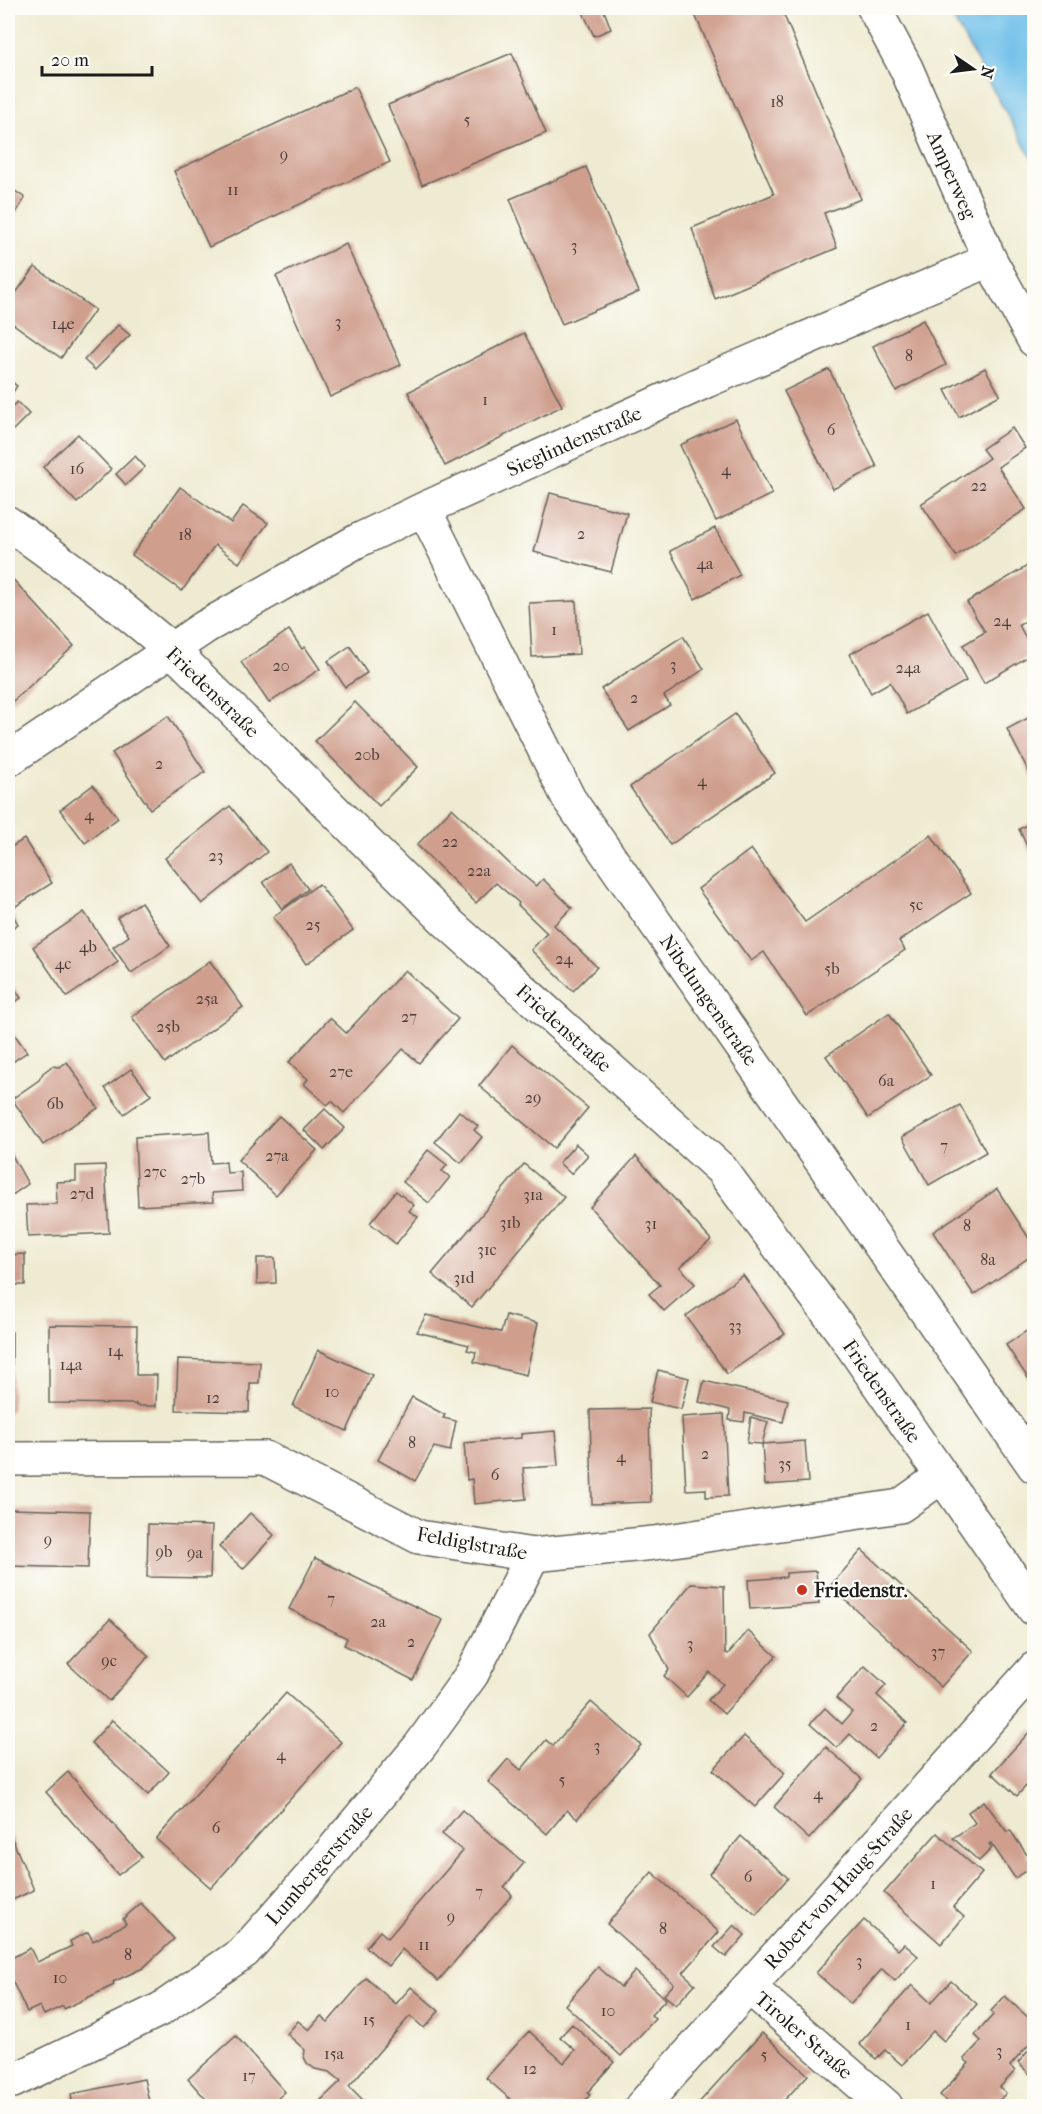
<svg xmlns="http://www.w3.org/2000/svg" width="1042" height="2114" font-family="'IM FELL French Canon',serif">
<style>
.water{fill:#6fbfea;stroke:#466e83;stroke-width:1.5}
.building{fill:#cf9e8d}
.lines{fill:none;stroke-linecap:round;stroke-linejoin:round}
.street-casing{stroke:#66645c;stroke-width:36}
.street{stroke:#fff;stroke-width:33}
.poi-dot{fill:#c8321e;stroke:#fdfcf7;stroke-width:2}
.labels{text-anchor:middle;stroke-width:4.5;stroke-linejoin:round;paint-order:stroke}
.number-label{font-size:16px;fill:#493c38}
.street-label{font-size:20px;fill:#1c1c1c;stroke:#fdfcf7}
.poi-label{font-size:20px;font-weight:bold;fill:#1c1c1c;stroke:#fdfcf7;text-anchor:start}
</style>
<rect width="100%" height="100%" fill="#fdfcf7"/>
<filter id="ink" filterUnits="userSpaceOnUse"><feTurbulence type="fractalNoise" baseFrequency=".0167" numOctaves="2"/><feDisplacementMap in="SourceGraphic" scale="12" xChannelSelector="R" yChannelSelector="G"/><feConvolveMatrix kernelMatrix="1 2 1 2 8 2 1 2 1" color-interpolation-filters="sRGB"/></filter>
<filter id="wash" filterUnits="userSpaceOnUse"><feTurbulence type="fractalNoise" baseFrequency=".008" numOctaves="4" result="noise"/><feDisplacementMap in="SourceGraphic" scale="24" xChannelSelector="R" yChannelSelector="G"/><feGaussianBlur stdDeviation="1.35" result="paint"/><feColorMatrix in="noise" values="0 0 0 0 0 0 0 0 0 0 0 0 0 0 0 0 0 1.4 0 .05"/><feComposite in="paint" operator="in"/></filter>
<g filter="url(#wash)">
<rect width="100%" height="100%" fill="#efebd2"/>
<polygon class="water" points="947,8 1034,8 1034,162"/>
<g id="blocks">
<g class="building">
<polygon points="581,8 603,8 611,29 594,36"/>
<polygon points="692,8 781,8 861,199 824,213 837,248 715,299 692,228 774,194"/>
<polygon points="512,53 546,133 422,185 388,105"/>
<polygon points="355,87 390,162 209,247 174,171"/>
<polygon points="586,167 639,292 562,324 510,199"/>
<polygon points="8,186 25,198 8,226"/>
<polygon points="346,244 401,365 330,397 276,276"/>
<polygon points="35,267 95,310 61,358 8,320 8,297 10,301"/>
<polygon points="923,320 946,365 896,391 873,346"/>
<polygon points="118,325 130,335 95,370 84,360"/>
<polygon points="524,333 562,406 445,466 408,392"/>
<polygon points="985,368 1000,395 959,417 945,390"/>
<polygon points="829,369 877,467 833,489 784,391"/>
<polygon points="8,379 17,386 8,400"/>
<polygon points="17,402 29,414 8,435 8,412"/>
<polygon points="736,419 772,494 716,521 680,445"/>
<polygon points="1012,428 1025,448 998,467 1026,509 956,556 921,504 989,458 982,449"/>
<polygon points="78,434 111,469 77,503 43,467"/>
<polygon points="135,456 145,467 126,485 116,474"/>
<polygon points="180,487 231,523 243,506 268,523 239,563 215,545 182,591 132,555"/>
<polygon points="550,493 627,513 611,572 534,552"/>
<polygon points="715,528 740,575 695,599 670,551"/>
<polygon points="1034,562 1034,616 1019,625 1034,653 984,683 963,645 985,632 967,602"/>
<polygon points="9,575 74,646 13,701 8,696"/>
<polygon points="576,601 579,654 532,657 529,603"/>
<polygon points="928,611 966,681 907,714 890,682 871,693 850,654"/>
<polygon points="289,630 302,649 305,647 320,669 269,703 241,662"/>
<polygon points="683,636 704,669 664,696 670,705 629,731 601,689"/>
<polygon points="350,646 367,673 345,687 328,661"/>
<polygon points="355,702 418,767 379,806 315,741"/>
<polygon points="735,714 775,773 670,845 630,787"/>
<polygon points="1034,715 1034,782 1007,729"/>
<polygon points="168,716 205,772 150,809 112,753"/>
<polygon points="93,785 118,818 85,843 60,810"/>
<polygon points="230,806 267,852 202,904 165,858"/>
<polygon points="452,808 512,866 536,886 543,879 572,908 554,925 597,967 573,991 531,950 547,933 518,905 519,903 496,883 476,903 417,845"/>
<polygon points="1034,821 1034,861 1019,829"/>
<polygon points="931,835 971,893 899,941 905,950 807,1016 764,952 751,961 698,889 751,849 805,922"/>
<polygon points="24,839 52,883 13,908 8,899 8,849"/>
<polygon points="289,863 308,889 282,909 263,882"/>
<polygon points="319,884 353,930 306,964 273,917"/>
<polygon points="141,902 170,946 131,973 113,947 129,936 117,918"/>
<polygon points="8,907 18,924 8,931"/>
<polygon points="84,912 118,962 67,997 33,947"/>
<polygon points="210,961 243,1007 165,1063 132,1017"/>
<polygon points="405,970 458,1019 419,1063 403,1049 344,1113 332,1101 327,1105 304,1084 308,1079 289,1062 330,1018 346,1033"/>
<polygon points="8,978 21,998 8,1007"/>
<polygon points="889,1013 931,1075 868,1118 826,1056"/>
<polygon points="8,1025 27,1052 8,1065"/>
<polygon points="512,1045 588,1108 554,1148 479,1086"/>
<polygon points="67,1062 98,1108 43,1145 12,1099 39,1080 43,1073 52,1066 59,1067"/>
<polygon points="131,1069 151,1095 124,1114 105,1088"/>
<polygon points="960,1105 986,1152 929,1185 902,1137"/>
<polygon points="325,1109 345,1128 324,1150 304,1130"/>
<polygon points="459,1111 478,1126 474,1130 482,1137 461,1163 435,1142"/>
<polygon points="279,1116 317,1150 276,1195 238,1160"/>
<polygon points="209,1132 211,1163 226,1162 227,1173 241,1172 242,1191 212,1193 213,1202 138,1206 135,1137"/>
<polygon points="576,1144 588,1155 571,1174 559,1163"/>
<polygon points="8,1148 28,1184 8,1198"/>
<polygon points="428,1150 447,1165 442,1171 450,1177 429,1203 403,1182"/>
<polygon points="636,1156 711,1240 680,1267 695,1284 664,1311 649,1294 660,1285 590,1207"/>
<polygon points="524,1164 564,1197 472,1307 432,1274"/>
<polygon points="105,1165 109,1233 28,1237 26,1205 57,1204 56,1182 76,1181 76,1166"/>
<polygon points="997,1189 1034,1246 1034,1254 974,1295 933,1232"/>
<polygon points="396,1191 414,1205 409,1211 418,1217 396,1244 370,1223"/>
<polygon points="25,1254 25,1285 8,1285 8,1255"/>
<polygon points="257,1258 275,1258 276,1283 257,1284"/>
<polygon points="743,1275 785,1334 727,1374 686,1316"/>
<polygon points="426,1315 501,1332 506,1315 538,1323 526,1375 474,1362 476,1352 467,1350 469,1345 417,1332"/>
<polygon points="49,1325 137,1326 136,1375 157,1375 156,1406 136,1406 136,1404 49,1403"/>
<polygon points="1034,1326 1034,1387 1006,1345"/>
<rect x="8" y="1332" width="4" height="79"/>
<polygon points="318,1350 372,1375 347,1431 293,1406"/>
<polygon points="178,1359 260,1362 259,1383 250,1383 249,1412 176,1410"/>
<polygon points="658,1370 689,1378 681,1409 650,1402"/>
<polygon points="704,1381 788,1400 783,1422 745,1413 744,1422 729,1420 730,1410 699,1402"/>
<polygon points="412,1397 445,1415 443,1418 456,1421 450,1451 434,1447 415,1481 378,1460"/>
<polygon points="649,1409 651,1502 592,1504 590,1410"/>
<polygon points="724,1414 728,1496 706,1497 706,1489 686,1490 682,1417"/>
<polygon points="751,1417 768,1422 762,1444 747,1443"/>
<polygon points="555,1431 558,1466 523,1468 526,1499 474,1504 472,1479 467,1480 464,1443 521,1438 521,1434"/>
<polygon points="805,1441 808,1482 765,1485 762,1444"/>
<polygon points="8,1509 90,1511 88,1568 8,1566"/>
<polygon points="250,1513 274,1535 243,1569 219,1547"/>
<polygon points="148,1524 212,1526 210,1578 147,1577"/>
<polygon points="862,1550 973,1651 941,1687 830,1586"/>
<polygon points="315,1558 443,1620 413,1680 344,1645 347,1638 289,1609"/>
<polygon points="816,1571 819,1604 750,1609 748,1580 786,1577 786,1573"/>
<polygon points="691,1584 724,1586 725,1652 728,1654 748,1631 776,1656 724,1714 708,1700 723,1684 709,1672 687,1697 664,1676 669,1670 650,1633"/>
<polygon points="110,1619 149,1656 109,1701 68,1664"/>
<polygon points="865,1666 886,1685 877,1695 907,1723 876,1758 850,1734 837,1748 810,1724 825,1708 842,1724 852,1712 836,1698"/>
<polygon points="286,1693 341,1742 211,1888 156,1839"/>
<polygon points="591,1702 641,1745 577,1819 567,1810 547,1834 488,1782 508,1759 521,1770 546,1740 553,1746"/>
<polygon points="112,1720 169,1772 148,1795 91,1743"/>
<polygon points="1032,1729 1034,1731 1034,1793 1026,1786 1017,1796 992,1773"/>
<polygon points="744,1736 785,1773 755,1807 713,1770"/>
<polygon points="826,1747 862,1779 809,1839 774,1807"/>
<polygon points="68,1772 142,1857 118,1875 46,1792"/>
<polygon points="984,1801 1007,1832 1010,1830 1034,1865 1015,1878 991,1843 989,1844 992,1848 979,1861 953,1838 975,1823 968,1812"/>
<polygon points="462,1810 524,1863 504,1887 512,1895 438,1981 402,1949 388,1966 366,1947 380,1931 388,1938 463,1851 442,1834"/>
<polygon points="8,1829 34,1890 8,1902"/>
<polygon points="937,1833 982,1873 953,1907 964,1917 941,1944 884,1893"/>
<polygon points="741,1836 788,1878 756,1915 709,1874"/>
<polygon points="652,1872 719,1932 683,1973 695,1984 676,2005 664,1995 674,1984 607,1924"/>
<polygon points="141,1903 174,1939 143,1968 113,1982 114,1985 64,2009 63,2006 44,2015 40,2006 27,2012 8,1972 8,1960 30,1948 37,1962 72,1946 70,1941 88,1932 93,1941 126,1924 123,1919"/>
<polygon points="864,1920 898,1950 904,1944 918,1956 895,1981 882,1969 851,2004 816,1973"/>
<polygon points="734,1925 745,1935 726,1957 714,1947"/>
<polygon points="598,1967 621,1987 635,1971 666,1999 651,2015 655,2019 621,2056 565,2005"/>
<polygon points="366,1978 396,2004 411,1987 439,2011 424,2028 410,2016 349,2086 365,2102 366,2101 373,2106 327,2106 321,2100 341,2081 330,2072 315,2069 307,2063 304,2057 305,2050 287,2034 298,2021 309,2030 321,2016 328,2022"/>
<polygon points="951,1981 977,2004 944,2041 933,2031 902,2065 885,2050 876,2059 859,2044 912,1985 931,2003"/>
<polygon points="1005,1996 1034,2023 1034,2039 1010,2066 1015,2071 1000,2087 1006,2093 994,2106 952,2106 940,2095 969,2063 964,2059 981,2041 975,2035 994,2014 991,2011"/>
<polygon points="572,2024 614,2062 587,2093 590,2095 580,2106 507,2106 505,2105 510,2099 486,2078 529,2031 564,2063 575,2050 560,2037"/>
<polygon points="762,2033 808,2075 779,2106 696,2106"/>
<polygon points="236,2036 285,2092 269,2106 212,2106 188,2079"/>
<polygon points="1034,2044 1034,2078 1018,2063"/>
<polygon points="144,2079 150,2106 73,2106 71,2094"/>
</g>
</g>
</g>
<g filter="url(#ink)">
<use href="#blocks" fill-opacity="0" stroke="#66645c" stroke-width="1.5"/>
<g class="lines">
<g class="street-casing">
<g id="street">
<polyline points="874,8 906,68 990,260 1034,340"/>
<polyline points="424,509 569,799 1034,1466"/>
<polyline points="8,523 93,585 171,649 446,921 721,1169 843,1333 1034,1609"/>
<polyline points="8,760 205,627 357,541 424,509 706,381 990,260"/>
<polyline points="8,1459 265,1458 419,1537 533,1555 654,1543 900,1506 941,1477"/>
<polyline points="749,1987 886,2106"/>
<polyline points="13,2081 161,2009 244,1952 307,1881 420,1746 472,1674 533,1555"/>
<polyline points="642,2106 1034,1669"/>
</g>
</g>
<use href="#street" class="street"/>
</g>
</g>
<circle class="poi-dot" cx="802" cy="1590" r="6"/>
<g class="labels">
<g class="number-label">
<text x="777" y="107">18</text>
<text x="467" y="125">5</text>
<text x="284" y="160">9</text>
<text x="233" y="195">11</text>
<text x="574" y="251">3</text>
<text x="338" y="327">3</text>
<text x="63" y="329">14e</text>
<text x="909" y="361">8</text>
<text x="485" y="405">1</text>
<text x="831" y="435">6</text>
<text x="77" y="474">16</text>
<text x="726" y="475">4</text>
<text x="979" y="491">22</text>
<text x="581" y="539">2</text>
<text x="185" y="540">18</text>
<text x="705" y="569">4a</text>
<text x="1002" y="626">24</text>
<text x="554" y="635">1</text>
<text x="673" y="670">3</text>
<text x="281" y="671">20</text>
<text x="908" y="673">24a</text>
<text x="634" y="703">2</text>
<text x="367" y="760">20b</text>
<text x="159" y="769">2</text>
<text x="702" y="786">4</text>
<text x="89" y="820">4</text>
<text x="450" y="847">22</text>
<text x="216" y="861">23</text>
<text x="479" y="876">22a</text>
<text x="916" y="910">5c</text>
<text x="313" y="930">25</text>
<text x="88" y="952">4b</text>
<text x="564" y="964">24</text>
<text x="63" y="969">4c</text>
<text x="832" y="974">5b</text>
<text x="207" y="1004">25a</text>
<text x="409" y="1022">27</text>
<text x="168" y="1032">25b</text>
<text x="341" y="1077">27e</text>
<text x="886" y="1086">6a</text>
<text x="533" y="1103">29</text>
<text x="55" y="1109">6b</text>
<text x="944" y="1151">7</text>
<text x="277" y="1161">27a</text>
<text x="155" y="1177">27c</text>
<text x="193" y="1184">27b</text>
<text x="82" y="1199">27d</text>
<text x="533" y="1200">31a</text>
<text x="510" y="1228">31b</text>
<text x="651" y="1229">31</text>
<text x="967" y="1231">8</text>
<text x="487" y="1255">31c</text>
<text x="988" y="1265">8a</text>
<text x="464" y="1283">31d</text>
<text x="735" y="1331">33</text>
<text x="115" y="1356">14</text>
<text x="71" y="1370">14a</text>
<text x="332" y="1397">10</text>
<text x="213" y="1403">12</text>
<text x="412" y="1448">8</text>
<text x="705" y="1459">2</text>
<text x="621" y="1462">4</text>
<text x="785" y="1469">35</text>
<text x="495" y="1480">6</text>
<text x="48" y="1545">9</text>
<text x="164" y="1557">9b</text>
<text x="195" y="1558">9a</text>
<text x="331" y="1604">7</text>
<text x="378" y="1627">2a</text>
<text x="411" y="1647">2</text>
<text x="690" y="1649">3</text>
<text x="938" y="1657">37</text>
<text x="109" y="1666">9c</text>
<text x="874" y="1731">2</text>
<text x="597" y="1751">3</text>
<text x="281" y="1760">4</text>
<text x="562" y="1785">5</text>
<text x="818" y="1799">4</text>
<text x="216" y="1833">6</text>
<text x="748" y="1882">6</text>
<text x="933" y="1889">1</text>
<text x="479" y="1897">7</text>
<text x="451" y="1922">9</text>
<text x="663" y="1934">8</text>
<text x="424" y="1950">11</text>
<text x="128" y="1960">8</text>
<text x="859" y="1966">3</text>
<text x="60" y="1983">10</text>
<text x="608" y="2016">10</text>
<text x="369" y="2025">15</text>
<text x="908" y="2030">1</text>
<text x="999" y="2056">3</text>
<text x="334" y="2059">15a</text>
<text x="764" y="2060">5</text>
<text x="530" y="2074">12</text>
<text x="249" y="2081">17</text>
</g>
<g class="street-label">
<text transform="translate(952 175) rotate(66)" y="7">Amperweg</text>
<text transform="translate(574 441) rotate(-24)" y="7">Sieglindenstraße</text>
<text transform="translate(213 692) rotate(44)" y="7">Friedenstraße</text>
<text transform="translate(709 1000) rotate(55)" y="7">Nibelungenstraße</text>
<text transform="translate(564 1028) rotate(42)" y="7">Friedenstraße</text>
<text transform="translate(882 1391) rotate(55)" y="7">Friedenstraße</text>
<text transform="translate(472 1543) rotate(10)" y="7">Feldiglstraße</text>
<text transform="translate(319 1865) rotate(-49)" y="7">Lumbergerstraße</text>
<text transform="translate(838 1888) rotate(-48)" y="7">Robert-von-Haug-Straße</text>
<text transform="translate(804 2035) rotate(41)" y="7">Tiroler Straße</text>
</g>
<g class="poi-label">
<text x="814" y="1597">Friedenstr.</text>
</g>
</g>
<rect width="1042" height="2114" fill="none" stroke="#fdfcf7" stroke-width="30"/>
<g transform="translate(973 69) rotate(104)" stroke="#fdfcf7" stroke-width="4.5" paint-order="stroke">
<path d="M0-4.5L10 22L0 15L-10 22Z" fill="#1c1c1c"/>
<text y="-9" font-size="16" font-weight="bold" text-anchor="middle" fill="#1c1c1c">N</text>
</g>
<path d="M42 66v9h110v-9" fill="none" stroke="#1c1c1c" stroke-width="3"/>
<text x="51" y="66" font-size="18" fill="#1c1c1c" stroke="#fdfcf7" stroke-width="4.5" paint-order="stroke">20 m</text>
</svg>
